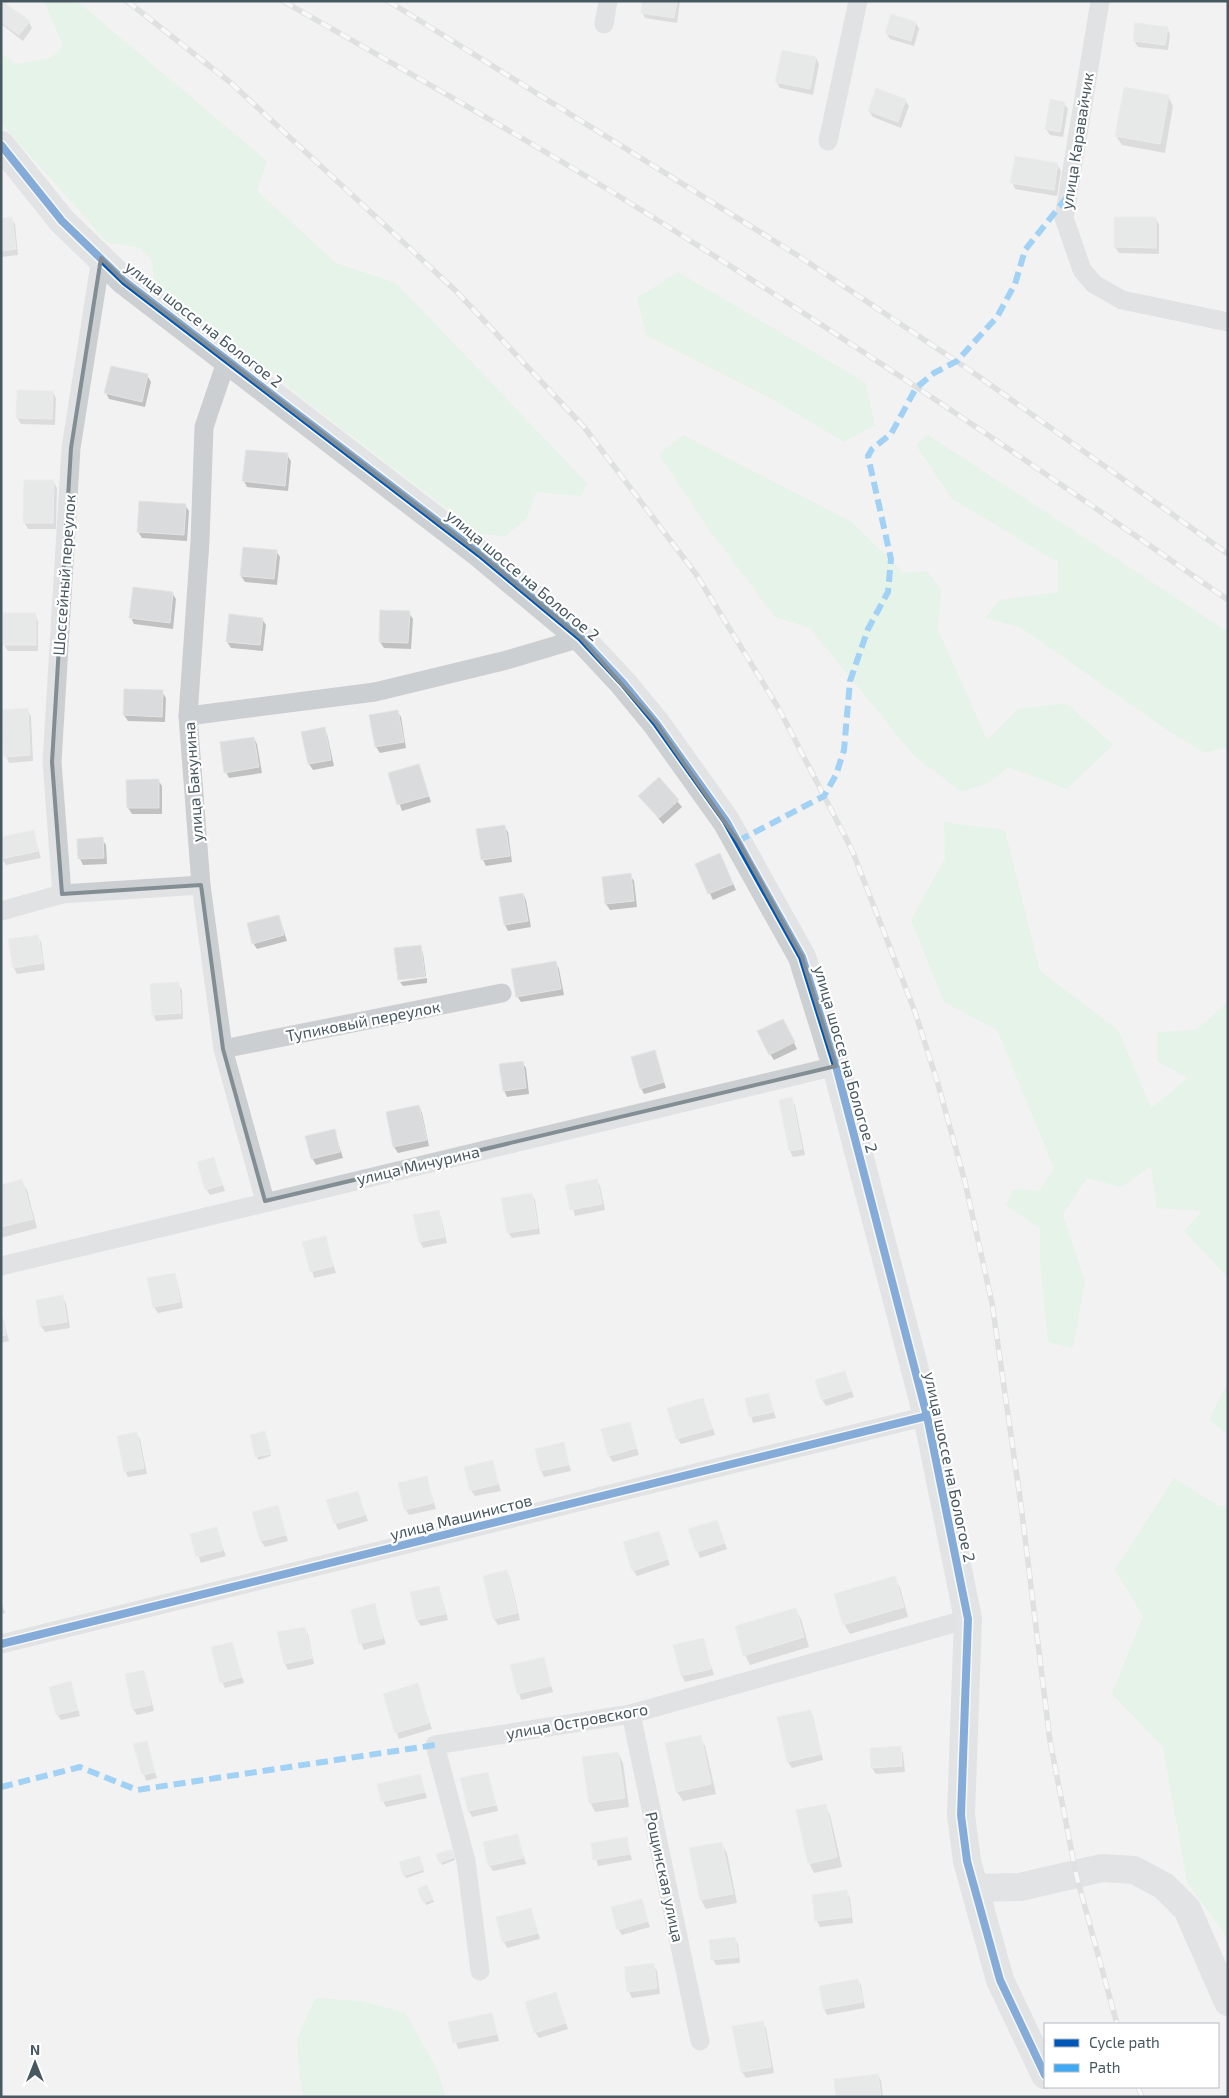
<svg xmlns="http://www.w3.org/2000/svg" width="1229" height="2098" font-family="'Exo 2',sans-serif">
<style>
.green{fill:#d6f3dd}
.shadow{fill:#0003}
.building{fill:#dadbdc;stroke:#e4e4e5}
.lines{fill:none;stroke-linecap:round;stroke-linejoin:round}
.street{stroke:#cbcfd2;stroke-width:19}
.secondary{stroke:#ccd0d3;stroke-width:28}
.rail-casing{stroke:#c7c9cb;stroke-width:5.5}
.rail{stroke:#fff;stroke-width:4;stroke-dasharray:11;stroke-linecap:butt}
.quiet{stroke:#3fa9f5;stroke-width:6;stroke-dasharray:12 6;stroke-linecap:butt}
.cycleway-casing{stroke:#fff;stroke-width:11}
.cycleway{stroke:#0057b8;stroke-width:8}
.marked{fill:none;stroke:#838e94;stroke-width:4;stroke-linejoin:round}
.labels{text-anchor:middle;stroke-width:4.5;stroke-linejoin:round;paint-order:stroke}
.street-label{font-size:16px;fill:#475861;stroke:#fff}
</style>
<rect width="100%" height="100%" fill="#f3f2f2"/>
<g class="green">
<polygon points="44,1 77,1 267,161 257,191 336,263 396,283 587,483 581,496 536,492 526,520 505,536 480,534 154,285 152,260 140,248 107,242 1,123 1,53 16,64 51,58 63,46"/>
<polygon points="678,272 866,383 875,425 844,442 776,401 646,335 637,298"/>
<polygon points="683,435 852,522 904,573 927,571 941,590 938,629 987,740 1018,709 1066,703 1113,745 1067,789 1008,767 990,782 962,792 914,756 810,628 775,617 705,524 659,454"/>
<polygon points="928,435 1228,632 1228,747 1205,753 1170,732 1020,627 985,618 1000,600 1058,592 1058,562 951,498 916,445"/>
<polygon points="944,822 1005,830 1040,971 1119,1031 1151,1108 1188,1078 1157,1061 1157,1032 1196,1030 1228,1002 1228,1278 1184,1231 1202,1211 1157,1208 1151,1166 1121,1187 1087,1178 1063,1214 1085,1282 1073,1348 1048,1342 1040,1264 1040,1228 1006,1205 1013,1189 1039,1191 1054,1168 997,1030 944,1002 911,920 945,858"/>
<polygon points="1228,1381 1228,1435 1209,1420"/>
<polygon points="1174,1478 1219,1506 1228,1505 1228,1943 1224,1933 1187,1882 1163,1747 1112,1694 1143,1616 1115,1570"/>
<polygon points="315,1998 362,2001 405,2013 435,2065 446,2097 304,2097 299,2073 297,2039"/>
</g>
<g class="shadow">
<polygon points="644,1 680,1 677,23 645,18 642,12"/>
<polygon points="1,8 29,22 32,28 23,41 1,24"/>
<polygon points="916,23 919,29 914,46 890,39 886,33"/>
<polygon points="1167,28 1170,34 1168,50 1138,47 1134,41"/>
<polygon points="816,58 819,64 813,95 780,88 776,81"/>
<polygon points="1168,96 1173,106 1165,153 1122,145 1116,136"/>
<polygon points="905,100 909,106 901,128 873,117 869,111"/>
<polygon points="1064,103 1068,109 1063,137 1050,135 1046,129"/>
<polygon points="1057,164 1061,171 1057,196 1015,189 1012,182"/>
<polygon points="11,218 15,224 18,255 1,257 1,219"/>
<polygon points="1116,218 1155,218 1159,224 1159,254 1119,253 1115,247"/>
<polygon points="147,375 151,382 145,407 109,399 106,393"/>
<polygon points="53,392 56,398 55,425 21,424 17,418"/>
<polygon points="287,455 291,461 288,491 247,487 244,481"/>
<polygon points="53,481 57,488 56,529 28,529 24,522"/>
<polygon points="185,505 189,511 187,541 142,538 138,532"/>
<polygon points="276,551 280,557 277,585 245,582 241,576"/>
<polygon points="134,589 172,593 176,599 173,629 134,624 131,618"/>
<polygon points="409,613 413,619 411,649 384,648 380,642"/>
<polygon points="4,615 35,615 38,621 38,651 8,651 4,645"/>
<polygon points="262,619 266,625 263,651 231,648 227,642"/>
<polygon points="162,692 166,698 165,722 128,721 124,715"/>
<polygon points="27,710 31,716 33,761 9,763 6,756"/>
<polygon points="397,711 401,717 406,748 380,753 376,747"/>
<polygon points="324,728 327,734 334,766 313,770 309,764 303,733"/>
<polygon points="254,738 257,744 262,773 229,778 226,772"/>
<polygon points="419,766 431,802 402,811 389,774"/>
<polygon points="659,779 682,807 663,824 640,796"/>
<polygon points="158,780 162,786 162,814 132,814 128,808 128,781"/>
<polygon points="504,826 508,832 512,862 486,866 483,860"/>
<polygon points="33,831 41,858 6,865 2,859"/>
<polygon points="102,839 106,845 107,864 83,865 80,859 78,840"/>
<polygon points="723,860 736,890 713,900 696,864"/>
<polygon points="630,875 634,881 637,907 610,910 606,904"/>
<polygon points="523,894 526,900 531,927 508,931 505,925 500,898"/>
<polygon points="279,916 287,941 257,949 253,943"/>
<polygon points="37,936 41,942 45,970 17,974 14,968"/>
<polygon points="420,947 423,953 426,976 400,979 400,981 396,949"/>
<polygon points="556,963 559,969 564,995 521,1002 517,996"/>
<polygon points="427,978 427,983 403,986 400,982"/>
<polygon points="178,984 182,990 183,1019 156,1021 153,1014"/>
<polygon points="786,1026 797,1049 774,1060 770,1054"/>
<polygon points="654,1052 666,1088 644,1094 641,1088"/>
<polygon points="522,1062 526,1068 529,1094 507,1097 504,1090"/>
<polygon points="791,1099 795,1105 805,1155 793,1157 790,1151"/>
<polygon points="419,1106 422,1113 429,1146 398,1153 394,1147"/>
<polygon points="334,1130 343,1158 316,1165 312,1158"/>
<polygon points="214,1159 225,1191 210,1195 206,1189"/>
<polygon points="597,1180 600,1186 605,1210 575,1216 567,1186"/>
<polygon points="21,1181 27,1190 37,1228 1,1238 1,1186"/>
<polygon points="531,1194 535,1200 540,1234 512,1238 508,1232"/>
<polygon points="438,1211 441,1217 447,1243 423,1248 420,1242 415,1216"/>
<polygon points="325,1238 336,1273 314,1278 304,1243"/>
<polygon points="174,1274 177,1280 183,1308 158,1313 154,1307"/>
<polygon points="62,1297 66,1303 70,1328 45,1332 41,1326 37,1301"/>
<polygon points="1,1312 9,1341 1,1343"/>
<polygon points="845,1372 854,1397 826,1406 822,1399"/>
<polygon points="768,1394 776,1418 753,1423 746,1399"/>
<polygon points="703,1399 715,1435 681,1444 677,1438"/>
<polygon points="629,1423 639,1455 613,1462 609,1456"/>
<polygon points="265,1432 271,1456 258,1460 251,1436"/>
<polygon points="136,1433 140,1439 147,1474 128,1477 125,1471"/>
<polygon points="563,1444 571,1471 544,1477 541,1471"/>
<polygon points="492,1462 501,1491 475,1496 471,1490"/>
<polygon points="426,1477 436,1509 409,1515 405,1509"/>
<polygon points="357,1492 368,1521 338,1530 328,1501"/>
<polygon points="277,1506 288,1541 265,1547 261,1541"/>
<polygon points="717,1521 727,1549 700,1558 690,1530"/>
<polygon points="216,1528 226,1556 201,1563 191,1535"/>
<polygon points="658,1532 670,1565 637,1576 633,1570"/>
<polygon points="507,1572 510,1578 520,1620 498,1625 494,1619"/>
<polygon points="894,1578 900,1587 908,1617 850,1634 844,1624"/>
<polygon points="439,1587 448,1620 421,1626 417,1620"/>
<polygon points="1,1601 5,1613 1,1614"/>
<polygon points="374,1605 386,1644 364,1650 361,1643"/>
<polygon points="795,1609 801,1619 809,1647 750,1665 745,1655"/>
<polygon points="304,1628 308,1634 314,1664 288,1670 285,1664 278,1633"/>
<polygon points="703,1640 714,1675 685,1682 682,1676"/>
<polygon points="232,1643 244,1683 225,1688 222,1682"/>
<polygon points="543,1659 553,1692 521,1700 511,1666"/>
<polygon points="143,1672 146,1678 154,1711 137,1715 133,1709 126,1675"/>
<polygon points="70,1683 80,1716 61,1720 57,1714"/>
<polygon points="417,1685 432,1729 399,1739 384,1694"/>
<polygon points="810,1711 813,1717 823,1760 792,1768 788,1762"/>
<polygon points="700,1737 705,1746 716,1794 683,1801 677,1792"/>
<polygon points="146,1742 157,1778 146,1781 135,1745"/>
<polygon points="900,1747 903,1753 905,1772 876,1774 872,1768"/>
<polygon points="618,1753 623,1763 629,1807 595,1812 590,1802"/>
<polygon points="488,1773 498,1811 472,1817 469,1811"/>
<polygon points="420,1776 427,1798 386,1807 383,1801"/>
<polygon points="825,1805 830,1815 842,1867 814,1873 809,1863"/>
<polygon points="517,1835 526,1864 493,1871 489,1865"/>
<polygon points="626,1838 632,1860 598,1866 592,1844"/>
<polygon points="721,1843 727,1853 737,1903 706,1909 701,1900 691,1849"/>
<polygon points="452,1853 455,1860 442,1865 440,1862"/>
<polygon points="420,1860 424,1872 406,1878 404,1875"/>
<polygon points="428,1889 434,1902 426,1905 424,1902"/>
<polygon points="846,1891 850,1898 853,1923 820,1927 817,1921 813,1896"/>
<polygon points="641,1900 650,1927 622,1935 618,1929"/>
<polygon points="531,1909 540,1939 507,1948 504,1942"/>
<polygon points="735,1939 738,1945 740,1963 716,1965 713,1959"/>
<polygon points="653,1965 657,1971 660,1994 632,1998 629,1992"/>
<polygon points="858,1980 861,1986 865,2008 827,2015 824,2009"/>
<polygon points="556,1993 568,2029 539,2038 535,2032"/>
<polygon points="492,2014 499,2041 458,2049 450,2023"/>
<polygon points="762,2022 766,2028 774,2073 746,2078 742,2072 734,2027"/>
<polygon points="878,2075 881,2081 883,2097 837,2097"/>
</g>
<g class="building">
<polygon points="642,1 677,1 674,18 641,13"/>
<polygon points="4,2 30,21 19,35 1,22 1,6"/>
<polygon points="891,14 916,22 911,41 885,33"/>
<polygon points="1135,23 1168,27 1165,45 1133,41"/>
<polygon points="782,50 816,57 810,89 775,82"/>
<polygon points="1124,87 1169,95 1160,144 1115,136"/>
<polygon points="876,88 906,99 898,122 868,111"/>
<polygon points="1050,99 1065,102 1060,132 1045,129"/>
<polygon points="1015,156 1058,163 1054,190 1010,183"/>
<polygon points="12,217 16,249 1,251 1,218"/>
<polygon points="1114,217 1156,217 1156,248 1114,247"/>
<polygon points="111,366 148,374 142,402 104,393"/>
<polygon points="17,390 53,391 52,419 16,418"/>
<polygon points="246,450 288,453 285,486 242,481"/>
<polygon points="24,480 54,480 53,523 23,523"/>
<polygon points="139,501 186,504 184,535 137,532"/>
<polygon points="243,547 277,550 274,579 240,576"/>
<polygon points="133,587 173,592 170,623 129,618"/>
<polygon points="380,610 410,611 408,643 379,642"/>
<rect x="3" y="613" width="33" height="32"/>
<polygon points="229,614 263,618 260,645 226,642"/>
<polygon points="124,689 163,690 162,717 123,715"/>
<polygon points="28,708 30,755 4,757 2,710"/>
<polygon points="398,710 404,742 375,747 369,715"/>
<polygon points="325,727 331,760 308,764 301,732"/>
<polygon points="254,737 259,767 224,773 220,742"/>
<polygon points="419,764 429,796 397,805 388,773"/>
<polygon points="659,777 679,800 659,818 638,796"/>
<polygon points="159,779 159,808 127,808 126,780"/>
<polygon points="505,825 510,856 481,860 476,829"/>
<polygon points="34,830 38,851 1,859 1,837"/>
<polygon points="103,837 104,858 78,859 77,839"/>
<polygon points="720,853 733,884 708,894 695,864"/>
<polygon points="631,873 634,901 605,904 602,877"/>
<polygon points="523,893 528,921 504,925 499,897"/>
<polygon points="279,915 284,935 252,944 247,923"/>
<polygon points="38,935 43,963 13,968 8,939"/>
<polygon points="421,945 425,977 398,980 394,948"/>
<polygon points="556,961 561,989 516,997 511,969"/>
<polygon points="179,982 181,1013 152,1015 150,984"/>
<polygon points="783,1019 795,1042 769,1055 757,1031"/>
<polygon points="655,1050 664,1082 640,1089 631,1057"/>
<polygon points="523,1061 526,1088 503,1091 499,1064"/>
<polygon points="792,1097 802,1149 789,1151 779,1100"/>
<polygon points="419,1105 427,1140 393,1147 386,1112"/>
<polygon points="335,1129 340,1152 311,1159 305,1136"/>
<polygon points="214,1157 222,1185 205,1190 197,1162"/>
<polygon points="22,1179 33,1219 1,1227 1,1185"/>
<polygon points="597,1179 602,1204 570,1210 565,1185"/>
<polygon points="532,1193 538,1228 507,1233 501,1198"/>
<polygon points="439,1210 444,1237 419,1242 413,1215"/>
<polygon points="326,1236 333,1266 310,1272 302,1242"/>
<polygon points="175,1273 180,1302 153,1307 147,1278"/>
<polygon points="63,1295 67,1322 40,1326 36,1300"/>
<polygon points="1,1315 6,1335 1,1336"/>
<polygon points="845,1371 851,1391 821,1400 815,1380"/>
<polygon points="769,1393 773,1412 749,1417 745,1398"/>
<polygon points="703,1398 712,1429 676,1439 667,1408"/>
<polygon points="630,1422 637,1448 608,1456 601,1429"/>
<polygon points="265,1431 271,1454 255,1457 250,1435"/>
<polygon points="137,1432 144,1468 124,1472 117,1436"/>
<polygon points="564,1442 569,1465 540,1471 535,1449"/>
<polygon points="493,1460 498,1484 470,1491 464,1467"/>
<polygon points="427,1476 433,1503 404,1510 398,1483"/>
<polygon points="358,1491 365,1515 334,1524 326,1500"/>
<polygon points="278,1505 286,1535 260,1541 252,1512"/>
<polygon points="717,1520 725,1543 696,1552 688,1529"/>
<polygon points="217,1527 223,1550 196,1557 190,1534"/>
<polygon points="659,1531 668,1559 632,1571 623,1542"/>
<polygon points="507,1570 517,1613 493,1619 483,1576"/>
<polygon points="895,1576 904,1607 843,1625 834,1594"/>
<polygon points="439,1586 445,1614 416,1620 410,1592"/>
<polygon points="375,1603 383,1638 359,1644 351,1610"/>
<polygon points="796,1608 804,1637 743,1656 735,1626"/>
<polygon points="305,1627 312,1658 284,1664 277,1632"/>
<polygon points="704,1638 711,1669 681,1676 673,1645"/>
<polygon points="232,1642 242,1677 220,1683 211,1647"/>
<polygon points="544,1657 551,1686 517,1694 510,1665"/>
<polygon points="144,1670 151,1705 132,1709 125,1674"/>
<polygon points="71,1681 78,1710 56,1715 49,1687"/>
<polygon points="418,1683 429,1723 395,1733 383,1694"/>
<polygon points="810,1710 821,1754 787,1762 777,1717"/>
<polygon points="701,1735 711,1784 676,1792 665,1743"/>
<polygon points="147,1741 155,1772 142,1775 133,1744"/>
<polygon points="901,1746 902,1766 871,1768 870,1748"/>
<polygon points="618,1752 625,1798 589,1803 582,1757"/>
<polygon points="488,1772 496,1805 468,1811 460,1778"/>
<polygon points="420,1774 425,1792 381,1802 377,1784"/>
<polygon points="826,1804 837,1857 808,1864 796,1810"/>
<polygon points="518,1834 523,1858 488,1866 483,1842"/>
<polygon points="627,1837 630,1854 593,1860 591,1843"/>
<polygon points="722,1842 733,1894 700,1900 689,1848"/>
<polygon points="452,1849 455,1857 439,1863 436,1854"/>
<polygon points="419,1856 424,1869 403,1876 399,1862"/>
<polygon points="427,1885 433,1899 423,1903 417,1889"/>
<polygon points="847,1890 851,1917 815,1921 812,1895"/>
<polygon points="642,1899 648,1921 617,1930 611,1907"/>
<polygon points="531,1908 538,1933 502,1942 496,1917"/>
<polygon points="735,1937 738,1957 711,1960 709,1940"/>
<polygon points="654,1963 657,1988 627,1992 624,1967"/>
<polygon points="858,1979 863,2002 823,2009 819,1986"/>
<polygon points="556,1992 566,2023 534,2033 525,2002"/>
<polygon points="492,2013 497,2034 453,2043 448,2022"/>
<polygon points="763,2021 771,2067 741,2072 732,2026"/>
<polygon points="878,2074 881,2097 836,2097 834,2079"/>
</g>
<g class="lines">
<g class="street">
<polyline points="1100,1 1064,218 1082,270 1094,284 1122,300 1228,322"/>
<polyline points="604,24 608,1"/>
<polyline points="828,141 858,1"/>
<polyline points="227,359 204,427 200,541 188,716 201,885 223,1049 265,1201"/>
<polyline points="188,716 375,692 507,660 581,638"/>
<polyline points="62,894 52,762 71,448 101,258"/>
<polyline points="1,911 62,894 201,885"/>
<polyline points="223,1049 502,993"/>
<polyline points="1,1266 836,1066"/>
<polyline points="1,1644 927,1416"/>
<polyline points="631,1714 700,2041"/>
<polyline points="480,1971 466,1861 435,1745 631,1714 968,1619"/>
</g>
<g class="secondary">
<polyline points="1,145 62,221 124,281 480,554 581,638 623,683 656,723 726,821 802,957 836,1066 927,1416 968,1619 961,1815 967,1861 1000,1980 1045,2075"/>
<polyline points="975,1888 1020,1887 1102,1868 1134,1870 1164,1886 1187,1909 1228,2002"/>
</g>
<g class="rail-casing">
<g id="rail">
<polyline points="127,1 231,83 457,292 584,427 696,574 779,709 852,850 915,1012 938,1084 965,1182 992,1303 1021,1505 1050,1741 1076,1874 1117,2024"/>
<path d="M283 1C392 63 502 125 609 190 820 320 1025 458 1228 600"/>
<polyline points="388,1 797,255 971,371 1228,554"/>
<polyline points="1138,2087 1142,2097"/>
</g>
</g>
<use href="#rail" class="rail"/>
<g class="quiet">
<polyline points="738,841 824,796 836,775 844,750 850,681 868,629 888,592 891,559 868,456 872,449 891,434 916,388 934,373 957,361 997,317 1015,284 1025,250 1068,196"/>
<polyline points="1,1787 80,1767 137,1790 435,1745"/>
</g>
<g class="cycleway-casing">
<g id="cycleway">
<polyline points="1,145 62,221 124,281 480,554 581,638 623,683 656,723 726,821 802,957 836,1066 927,1416 968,1619 961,1815 967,1861 1000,1980 1045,2075"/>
<polyline points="1,1644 927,1416"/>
</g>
</g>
<use href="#cycleway" class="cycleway"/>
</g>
<path d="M0 0H1229V2098H0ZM101 258 124 281 480 554 581 638 656 723 738 841 802 957 836 1066 265 1201 223 1049 201 885 62 894 52 762 71 448Z" fill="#f3f2f2" fill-opacity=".55" fill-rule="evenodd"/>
<path class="marked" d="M101 258 124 281 480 554 581 638 656 723 738 841 802 957 836 1066 265 1201 223 1049 201 885 62 894 52 762 71 448Z"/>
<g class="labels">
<g class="street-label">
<text transform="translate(1077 141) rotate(-81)" y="6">улица Каравайчик</text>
<text transform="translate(204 324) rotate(38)" y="6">улица шоссе на Бологое 2</text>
<text transform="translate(64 575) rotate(-86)" y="6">Шоссейный переулок</text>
<text transform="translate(523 575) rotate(40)" y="6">улица шоссе на Бологое 2</text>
<text transform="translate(193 782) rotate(-94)" y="6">улица Бакунина</text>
<text transform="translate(363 1021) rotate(-11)" y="6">Тупиковый переулок</text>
<text transform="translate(846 1059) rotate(74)" y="6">улица шоссе на Бологое 2</text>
<text transform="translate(418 1165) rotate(-13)" y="6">улица Мичурина</text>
<text transform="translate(950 1467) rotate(78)" y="6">улица шоссе на Бологое 2</text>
<text transform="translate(461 1517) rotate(-14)" y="6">улица Машинистов</text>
<text transform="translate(577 1721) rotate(-10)" y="6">улица Островского</text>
<text transform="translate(665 1877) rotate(78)" y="6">Рощинская улица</text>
</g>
</g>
<rect width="1229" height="2098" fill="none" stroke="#475861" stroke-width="5"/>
<rect x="1044" y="2023" width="175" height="65" fill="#ffffff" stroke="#b5bcc0"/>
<rect x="1054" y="2039" width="25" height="8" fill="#0057b8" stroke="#b5bcc0"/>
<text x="1089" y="2048" font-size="15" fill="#475861">Cycle path</text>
<rect x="1054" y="2064" width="25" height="8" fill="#3fa9f5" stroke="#b5bcc0"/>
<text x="1089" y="2073" font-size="15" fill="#475861">Path</text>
<g transform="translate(35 2063)" stroke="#ffffff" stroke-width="4" paint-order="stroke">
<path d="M0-4L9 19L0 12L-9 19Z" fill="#475861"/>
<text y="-8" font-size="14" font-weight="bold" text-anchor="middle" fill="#475861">N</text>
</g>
</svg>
